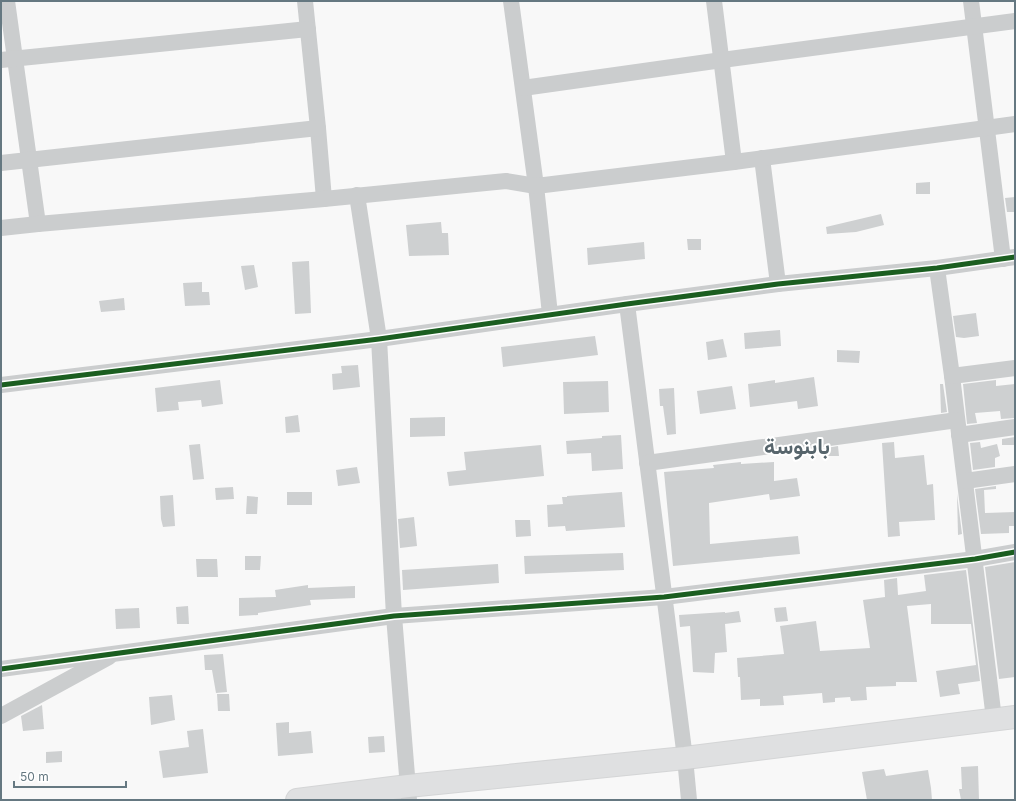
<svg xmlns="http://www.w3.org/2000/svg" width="1016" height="801" font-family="Inter,Vazirmatn,sans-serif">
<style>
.building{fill:#ced0d1}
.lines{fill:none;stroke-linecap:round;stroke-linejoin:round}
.primary-casing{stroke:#d4d5d6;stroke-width:24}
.street{stroke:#cbcdce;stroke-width:16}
.primary{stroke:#dfe0e1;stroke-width:22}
.cycleway-casing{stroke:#fff;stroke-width:8}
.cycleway{stroke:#1b5e20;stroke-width:5}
.labels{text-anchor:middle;stroke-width:4;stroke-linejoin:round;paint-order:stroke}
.town-label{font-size:22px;font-weight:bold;fill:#57656c;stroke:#fff}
</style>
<rect width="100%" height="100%" fill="#f8f8f8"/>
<g class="building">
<polygon points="930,182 930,194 916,194 916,183"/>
<polygon points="1015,197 1015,212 1007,212 1005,198"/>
<polygon points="881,214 884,225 856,232 827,234 826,227"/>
<polygon points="441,222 442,233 448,233 449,255 409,256 406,225"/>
<polygon points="687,239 701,239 701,250 688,250"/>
<polygon points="644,242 645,259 588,265 587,248"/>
<polygon points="309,261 311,313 295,314 292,262"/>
<polygon points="254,265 258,287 245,290 241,266"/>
<polygon points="202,282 202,292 209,292 210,305 185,306 183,283"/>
<polygon points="124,298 125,310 101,312 99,301"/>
<polygon points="976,313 979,336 964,338 956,337 953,316"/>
<polygon points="780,330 781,346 745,349 744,333"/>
<polygon points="595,336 598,355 503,367 501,347"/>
<polygon points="723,339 727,357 708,360 706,342"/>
<polygon points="837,350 860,351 859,363 837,362"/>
<polygon points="358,365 360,387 333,390 332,374 342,373 341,366"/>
<polygon points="814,377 818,406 798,409 797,401 750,407 748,384 775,380 775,383"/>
<polygon points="220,380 223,404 202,407 201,400 178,402 179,410 157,412 155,388"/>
<polygon points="996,380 996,386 1015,384 1015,418 1001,419 1000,411 975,413 977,423 967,424 963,384"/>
<polygon points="608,381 609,412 564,414 563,382"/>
<polygon points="940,384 943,384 947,412 941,413"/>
<polygon points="732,386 736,409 700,414 697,391"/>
<polygon points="674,388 676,434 667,435 663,406 660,406 659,389"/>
<polygon points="298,415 300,432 286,433 285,417"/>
<polygon points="445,417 445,436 410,437 410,418"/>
<polygon points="621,435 623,469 592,471 591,453 567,454 566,441 602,438 602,436"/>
<polygon points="1015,437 1015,445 1002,445 1002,439"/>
<polygon points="894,442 895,458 924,455 927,485 933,484 935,520 899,522 900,536 888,537 882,443"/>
<polygon points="980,442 981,448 997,444 1000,456 995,458 995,467 973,470 970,443"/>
<polygon points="200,444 204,479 193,480 189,445"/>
<polygon points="541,445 544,476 449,486 447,472 466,470 464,452"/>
<polygon points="838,446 839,456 822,456 821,449"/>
<polygon points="741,462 741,464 774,462 774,481 797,478 800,496 770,500 769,494 709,503 710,544 798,536 800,554 673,566 664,472 714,468 713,465"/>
<polygon points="357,467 360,483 338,486 336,470"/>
<polygon points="996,486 996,489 984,490 985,513 1015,512 1015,526 1009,526 1009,533 981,534 975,489"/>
<polygon points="233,487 234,499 216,500 215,488"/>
<rect x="287" y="492" width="25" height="13"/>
<polygon points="622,492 625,527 566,531 565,526 548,527 547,505 563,504 562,497 567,497 567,496"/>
<polygon points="957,494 962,534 958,535"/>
<polygon points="173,495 175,526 163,527 161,519 160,496"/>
<polygon points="247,496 258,497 257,514 246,514"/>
<polygon points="414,517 417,546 400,548 398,519"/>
<polygon points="515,520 530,520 531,536 516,537"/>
<polygon points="623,553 624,570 525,574 524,556"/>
<polygon points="245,556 261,556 260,570 245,570"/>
<polygon points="196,559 217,559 218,577 197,577"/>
<polygon points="1015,562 1015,677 999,679 985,567"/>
<polygon points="498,564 499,583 403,590 402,570"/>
<polygon points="966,570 980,681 958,684 960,694 940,697 936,671 976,665 971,624 931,624 931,604 907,606 917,682 896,682 896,686 866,687 867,700 851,701 850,697 835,698 835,702 823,703 822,693 783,696 784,705 760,706 760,699 741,700 740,677 738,677 737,658 784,654 780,626 816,621 820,651 870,648 863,600 885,597 884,580 897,578 898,595 926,591 924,575"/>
<polygon points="308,585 308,588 355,586 355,598 310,600 311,605 258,613 258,615 239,616 239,598 276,597 275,590"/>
<polygon points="188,606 189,624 177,624 176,607"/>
<polygon points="786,607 788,621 776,622 774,608"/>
<polygon points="139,608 140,628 116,629 115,609"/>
<polygon points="739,611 741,622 725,624 727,652 715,653 714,673 693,672 690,626 680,627 679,615 725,612 725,613"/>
<polygon points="223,654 227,692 216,693 212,670 205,670 204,655"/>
<polygon points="217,694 229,694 230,711 218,711"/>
<polygon points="172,695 175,720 151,725 149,697"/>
<polygon points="42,705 44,729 23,731 21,716"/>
<polygon points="289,722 289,733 311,731 313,753 278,756 276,723"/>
<polygon points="203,729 208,773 163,778 159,751 189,747 187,731"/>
<polygon points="384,736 385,752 369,753 368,737"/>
<polygon points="62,751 62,762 46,763 46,752"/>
<polygon points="978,766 979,800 961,800 959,789 962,789 961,767"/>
<polygon points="884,769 886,776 928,770 931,788 932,800 867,800 862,772"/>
</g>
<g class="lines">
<g class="primary-casing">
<polyline id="primary" points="297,800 408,786 685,758 1015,717"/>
</g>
<g class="street">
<polyline points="7,1 38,224"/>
<polyline points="305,1 318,128 324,199"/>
<polyline points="511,1 536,186 550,314"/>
<polyline points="714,1 734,162"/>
<polyline points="971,1 1003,259"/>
<polyline points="1,60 308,29"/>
<polyline points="523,88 722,60 1015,21"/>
<polyline points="762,158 778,284"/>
<polyline points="1,163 318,128"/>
<polyline points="357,195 379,339 394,616 409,800"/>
<polyline points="1,228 38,224 324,199 506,181 536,186 734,162 986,128 1015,124"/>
<polyline points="937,268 952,376 994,719"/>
<polyline points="627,304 685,758 689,800"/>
<polyline points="952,376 1015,368"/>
<polyline points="1,385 379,339 627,304 778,284 937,268 1015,257"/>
<polyline points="959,435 1015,427"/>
<polyline points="647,463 851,435 957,420"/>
<polyline points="965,481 1015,474"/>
<polyline points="1,669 394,616 664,597 975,559 1015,552"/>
<polyline points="1,716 109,657"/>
</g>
<use href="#primary" class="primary"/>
<g class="cycleway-casing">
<g id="cycleway">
<polyline points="1,385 379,339 627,304 778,284 937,268 1015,257"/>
<polyline points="1,669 394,616 664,597 975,559 1015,552"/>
</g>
</g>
<use href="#cycleway" class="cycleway"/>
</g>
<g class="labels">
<g class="town-label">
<text x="797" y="454">بابنوسة</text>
</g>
</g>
<rect width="1016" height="801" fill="none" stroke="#657881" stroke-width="4"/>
<path d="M14 781v6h112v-6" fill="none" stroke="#657881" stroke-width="2"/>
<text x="20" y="781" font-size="12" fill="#657881" stroke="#ffffff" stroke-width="3" paint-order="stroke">50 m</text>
</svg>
